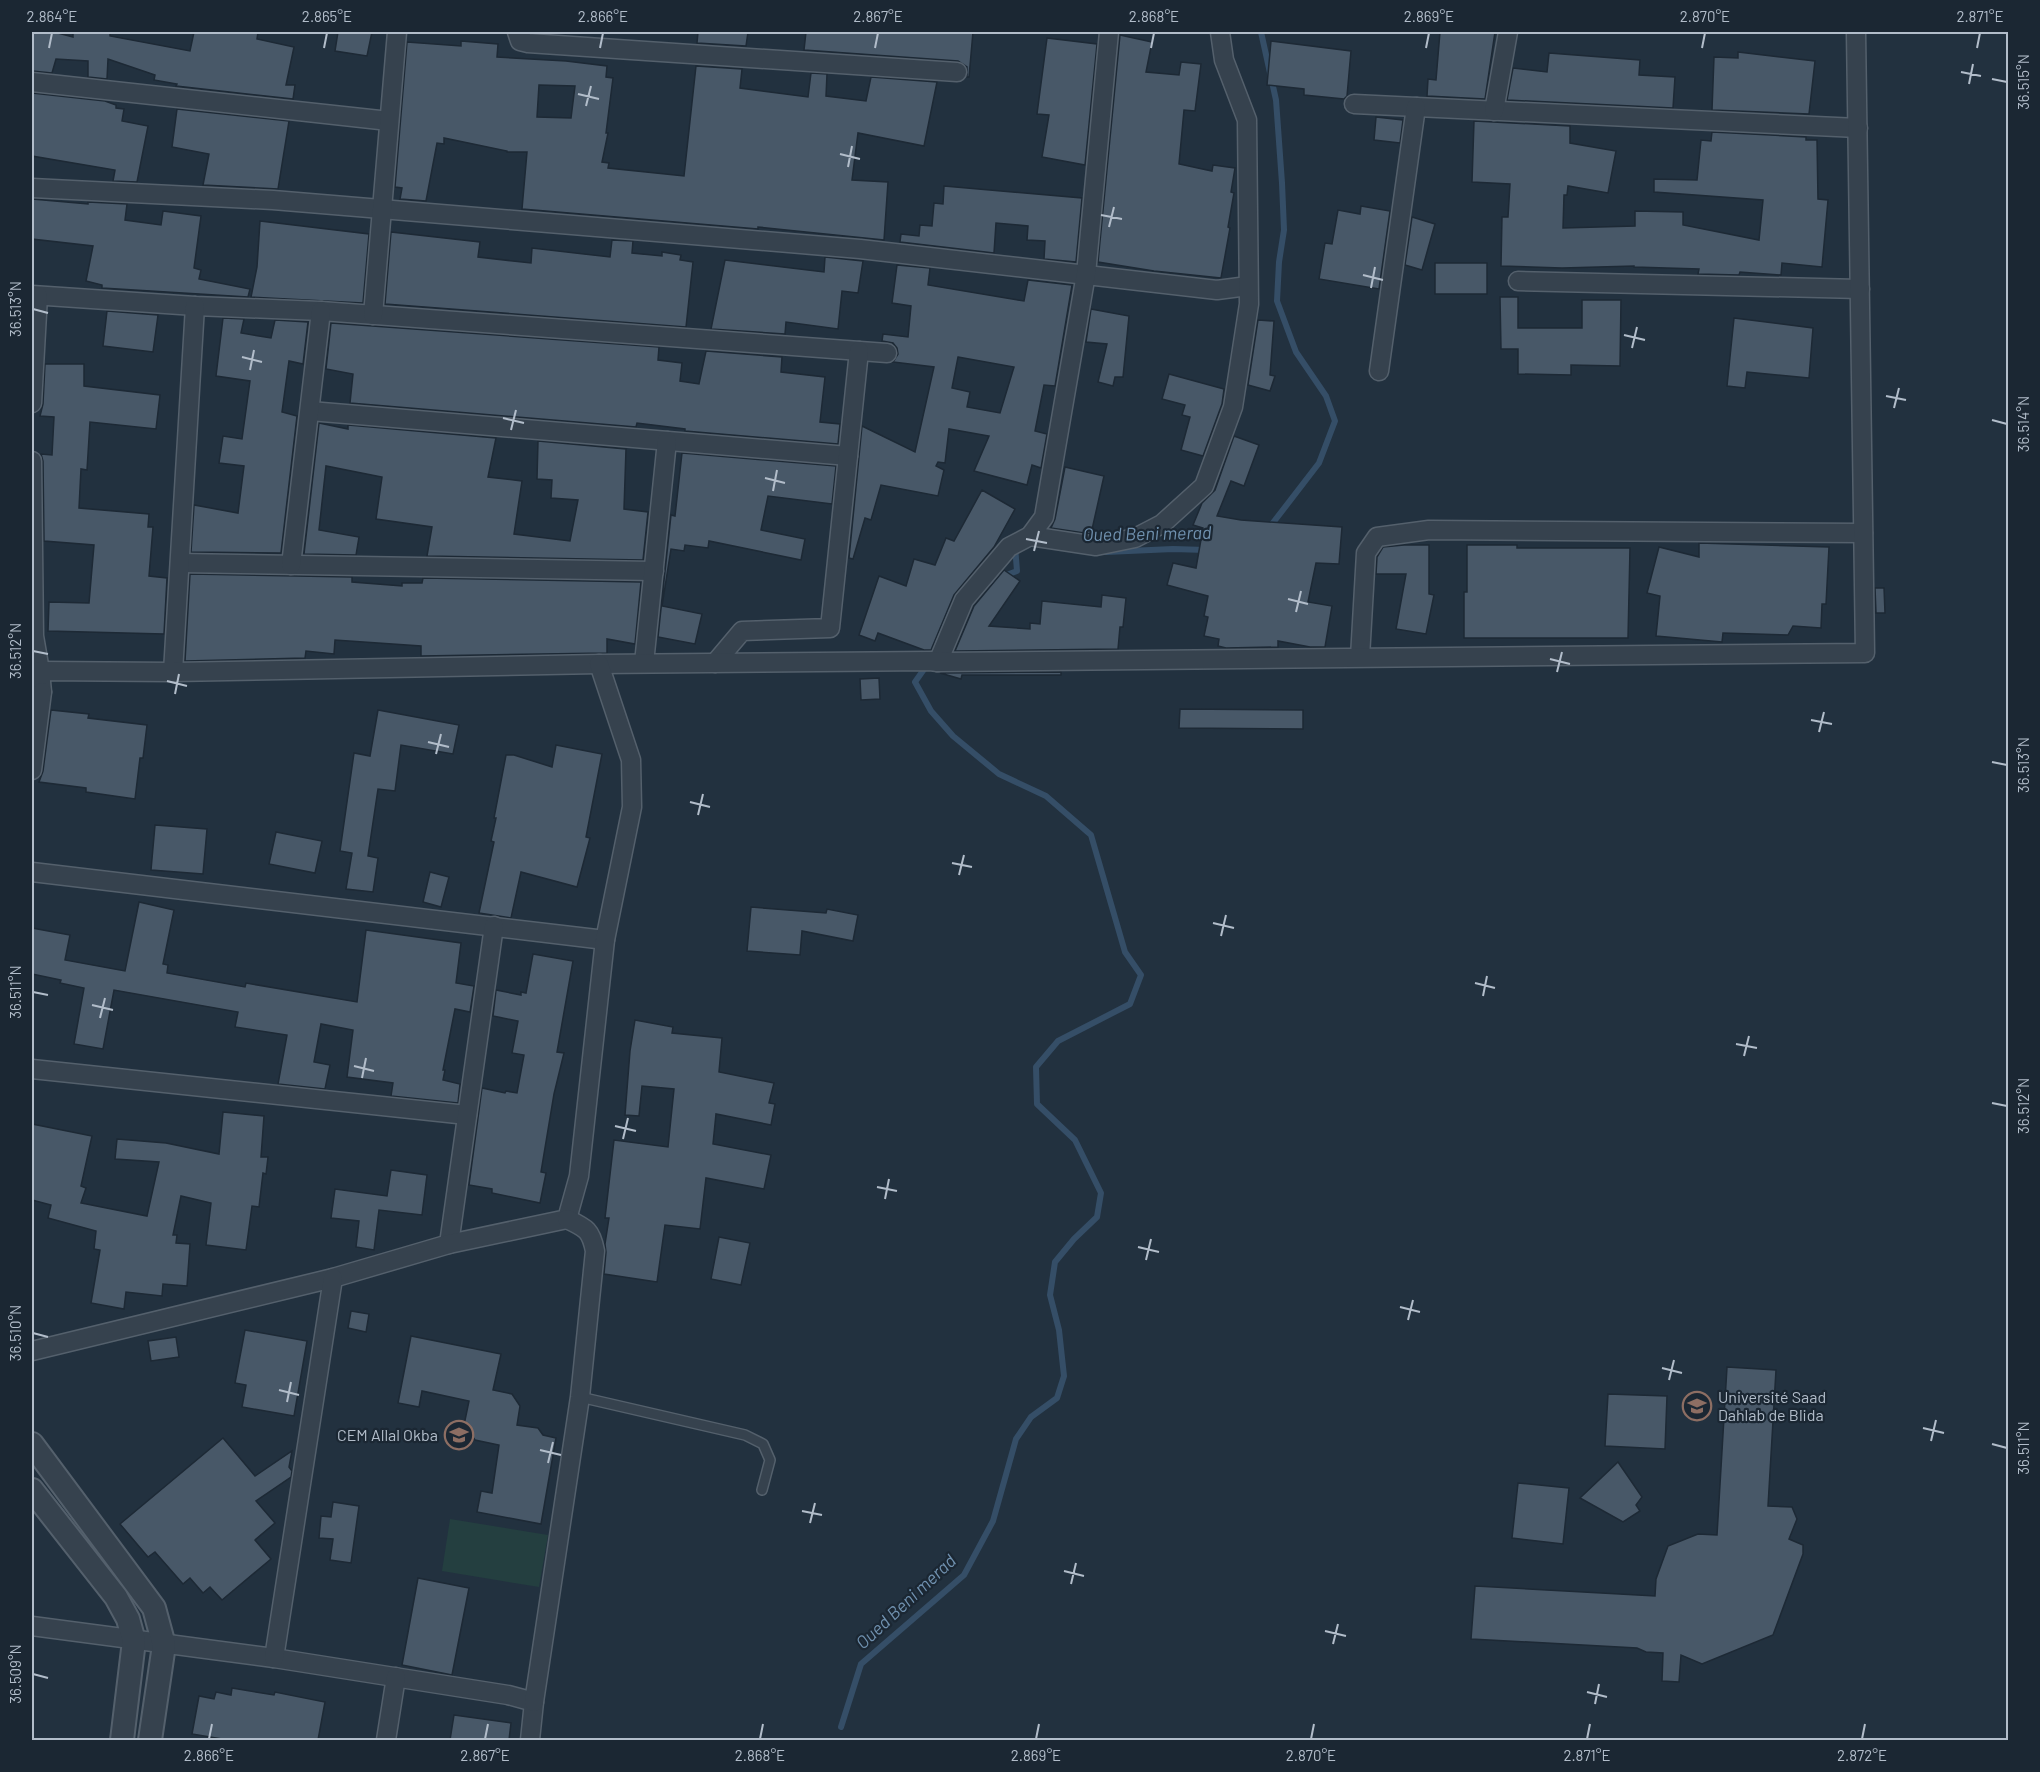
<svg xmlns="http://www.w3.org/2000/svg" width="2040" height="1772" font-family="Barlow,sans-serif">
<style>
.green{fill:#243f40}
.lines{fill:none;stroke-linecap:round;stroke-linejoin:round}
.stream{stroke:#354e67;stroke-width:6}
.building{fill:#485868;stroke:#1d2935;stroke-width:1.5;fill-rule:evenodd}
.service-casing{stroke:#54606c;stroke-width:12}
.minor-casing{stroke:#54606c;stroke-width:21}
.tertiary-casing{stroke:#54606c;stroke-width:26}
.service{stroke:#36424e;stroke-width:9}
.minor{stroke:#36424e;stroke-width:18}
.tertiary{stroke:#36424e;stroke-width:22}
.ticks{fill:none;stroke:#b2bdca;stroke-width:2}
.labels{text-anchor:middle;stroke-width:4.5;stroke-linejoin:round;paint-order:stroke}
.poi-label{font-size:16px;fill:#b2bdca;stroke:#1b2733;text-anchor:start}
.water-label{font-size:18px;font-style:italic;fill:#7091af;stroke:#1b2733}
.neatline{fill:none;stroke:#b2bdca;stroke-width:2}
.ticks-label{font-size:15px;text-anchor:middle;fill:#b2bdca}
</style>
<rect width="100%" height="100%" fill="#22313f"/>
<polygon class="green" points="450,1519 548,1535 539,1587 442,1571"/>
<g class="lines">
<g class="stream">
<polyline points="1261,32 1276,100 1282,183 1284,230 1279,262 1277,301 1296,352 1326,396 1335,421 1319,463 1269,528"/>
<polyline points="1106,552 1173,549 1206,550"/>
<polyline points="986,583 1017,571 1015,546"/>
<polyline points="937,642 947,616 953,608"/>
<polyline points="841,1727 861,1664 964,1575 993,1521 1016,1439 1031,1417 1057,1398 1064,1376 1059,1330 1050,1295 1055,1262 1074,1239 1097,1217 1101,1193 1075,1140 1037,1104 1036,1067 1058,1041 1130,1004 1141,975 1125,952 1091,835 1046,796 999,774 953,736 931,711 915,682 927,665"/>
</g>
</g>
<g class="building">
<polygon points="32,32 54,32 73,37 73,32 110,32 110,36 190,51 194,32 258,32 257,39 294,47 286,85 295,85 293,99 176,86 177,84 154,80 155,75 108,59 107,79 88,77 88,61 56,59 52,73 32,71"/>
<polygon points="338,32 372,32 367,56 335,51"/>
<polygon points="698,32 748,32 746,46 697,43"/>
<polygon points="806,32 973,32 969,77 967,77 967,67 958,61 804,50"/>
<polygon points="1440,32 1495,32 1485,99 1427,96 1428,79 1436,80"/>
<polygon points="1120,35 1152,42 1146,72 1179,75 1181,62 1201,64 1195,111 1184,110 1179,164 1212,171 1213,165 1235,168 1231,192 1234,193 1228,227 1230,228 1221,278 1154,271 1098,262"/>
<polygon points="1047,38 1097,44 1085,165 1042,157 1049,115 1037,114"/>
<path d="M461 41 498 44 497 57 566 61 607 66 606 77 613 78 606 133H608L602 162 609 163 608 168 684 176 696 66 742 69 740 88 808 97 811 73 827 74 826 96 866 101 871 77 937 82 924 146 858 133 852 180 888 182 884 240 758 227V229L522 209 527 152H507V151L444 138V144L437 143 426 201 400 199 402 188 395 187 407 42 461 46ZM539 85 575 86 571 118 537 117Z"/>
<polygon points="1271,41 1351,51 1347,96 1344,99 1304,95 1304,89 1267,85"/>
<polygon points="1738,52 1815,61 1809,114 1712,110 1714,57 1738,58"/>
<polygon points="1549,53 1640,60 1639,75 1675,77 1673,108 1507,100 1513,68 1547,72"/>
<polygon points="32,93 105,101 116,105 116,108 124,109 122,121 148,126 137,182 113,181 115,170 32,156"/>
<polygon points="177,109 289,121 278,189 203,185 209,154 172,147"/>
<polygon points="1376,117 1403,120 1400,143 1374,140"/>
<polygon points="1474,121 1570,126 1570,143 1616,151 1608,193 1568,186 1567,195 1564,195 1563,228 1635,226 1635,211 1683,212 1683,225 1759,240 1763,200 1654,192 1654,179 1697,180 1701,140 1711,141 1712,132 1806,137 1806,140 1817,140 1818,199 1828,200 1822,267 1782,263 1781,275 1740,272 1739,275 1698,274 1699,269 1634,267 1634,266 1562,268 1501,266 1502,217 1508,217 1510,184 1472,182"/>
<polygon points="944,186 1082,198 1076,262 1044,259 1045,241 1027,240 1028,226 996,223 994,253 900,242 901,234 919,236 920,225 932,226 934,203 943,204"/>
<polygon points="32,199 88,204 88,202 127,204 125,220 161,225 163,211 201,216 194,268 201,270 199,279 250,289 248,297 102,288 102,285 86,281 93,246 32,239"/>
<polygon points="1361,206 1390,211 1379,289 1319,279 1325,243 1332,244 1338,210 1360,214"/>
<polygon points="1412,217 1435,224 1422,270 1405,265"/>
<polygon points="260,221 369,234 363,303 251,297 257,267"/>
<polygon points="391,232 480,242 478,257 531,263 532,248 610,257 612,240 633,241 632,253 662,256 662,252 681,255 680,260 693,262 686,327 385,304"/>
<polygon points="825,257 863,261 858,293 842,291 838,329 786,322 785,334 711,329 725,260 824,272"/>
<rect x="1435" y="263" width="52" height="31"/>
<path d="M897 265 930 268 928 285 1024 301 1028 280 1072 285 1055 386 1044 385 1035 431 1047 434 1041 468 1032 465 1027 485 974 471 989 436 949 429 945 463 938 462 936 466 944 470 938 496 881 485 871 520 865 518 853 559 849 558 862 426 915 452 934 367 893 362 898 354 897 348 893 343 882 341 883 334 908 337 911 306 892 303ZM958 357 1014 367 1000 413 967 407 970 392 952 388Z"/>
<polygon points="1500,297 1518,297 1518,328 1582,328 1582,300 1621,300 1620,366 1571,365 1571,375 1518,374 1518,349 1501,349"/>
<polygon points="1091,309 1129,316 1123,377 1115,377 1113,386 1098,382 1107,344 1086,342"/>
<polygon points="107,311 158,315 153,352 103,346"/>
<polygon points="223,318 244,319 241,333 271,338 275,320 308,322 303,364 289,361 282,412 297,416 281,553 191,552 194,505 238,513 244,466 219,463 223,436 242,439 250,381 216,376"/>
<polygon points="1734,318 1813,328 1809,378 1747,372 1745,388 1727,386"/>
<polygon points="1258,320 1274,321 1270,375 1275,376 1270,391 1248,385"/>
<polygon points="331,323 659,347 658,360 682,363 680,381 699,384 706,351 782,357 781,372 825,377 820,422 840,424 838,444 685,431 685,429 637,423 636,427 350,403 353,374 326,369"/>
<polygon points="45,364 84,364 84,386 160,395 156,429 90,422 87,470 81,469 79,508 149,514 148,527 153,527 149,576 167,578 164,634 48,631 49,602 89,603 94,545 44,541 43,461 41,454 52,455 54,417 40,416 43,404"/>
<polygon points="1169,374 1224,389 1222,404 1203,456 1181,450 1190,417 1182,415 1185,405 1162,399"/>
<polygon points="319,423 348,429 348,425 496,438 488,477 522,481 514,534 570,541 578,500 551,498 552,480 537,479 538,441 626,449 624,509 648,512 643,560 427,556 432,527 376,519 382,477 326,466 319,530 359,537 356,555 304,554"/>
<polygon points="1234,436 1259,445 1244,486 1231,481 1217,516 1241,520 1342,527 1339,564 1316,563 1308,602 1332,606 1325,647 1310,647 1278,641 1278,647 1226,648 1218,646 1219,639 1204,636 1208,617 1204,616 1208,596 1167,585 1173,563 1196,568 1203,528 1193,525 1202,503 1215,490"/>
<polygon points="682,453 836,466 832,504 768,496 761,530 805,539 801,560 709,541 708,548 685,545 684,551 671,549 662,606 702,614 695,644 658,637 671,515 675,516"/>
<polygon points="1065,467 1104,476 1091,534 1051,528 1055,519"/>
<polygon points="982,490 1015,509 994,547 954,595 931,650 924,650 878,633 875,641 859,635 879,576 906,586 914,559 935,565 946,538 954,541"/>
<polygon points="1699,543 1829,547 1826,604 1822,604 1821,628 1793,626 1788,635 1723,633 1722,642 1656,636 1660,596 1647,593 1659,547 1699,557"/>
<polygon points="1404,545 1429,545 1429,594 1434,595 1426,634 1396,629 1406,574 1376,574 1377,557 1383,547"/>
<polygon points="1467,545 1517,545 1517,548 1630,548 1628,638 1464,638 1464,592 1467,592"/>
<polygon points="1004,570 1020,581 989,626 1030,629 1030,623 1040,624 1042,601 1101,607 1102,595 1126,598 1123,627 1120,627 1118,649 955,651 974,606"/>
<polygon points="190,574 352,577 352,582 402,586 402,583 422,583 423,578 641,582 635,644 607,639 607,653 421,656 421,646 335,640 334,654 306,651 305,658 185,661"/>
<polygon points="1875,588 1884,588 1885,613 1876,613"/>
<polygon points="1061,672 1061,675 962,675 961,679 940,673"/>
<polygon points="879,678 880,699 861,700 860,679"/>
<polygon points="1180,709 1303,710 1303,729 1179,728"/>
<polygon points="51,710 89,714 88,718 147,725 143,758 140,758 135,799 86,792 86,788 39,782 43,771"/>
<polygon points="378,710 459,725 453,754 401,745 395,791 378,789 368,856 378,858 373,892 346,889 352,853 340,851 354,753 370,756"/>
<polygon points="556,745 602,754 586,837 590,838 577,887 521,872 511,918 479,913 494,842 491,841 496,818 494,818 506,755 514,755 552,767"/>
<polygon points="155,825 207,829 203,874 151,870"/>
<polygon points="276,832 322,841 315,873 269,864"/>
<polygon points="430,872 449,877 441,907 423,902"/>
<polygon points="139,902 174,910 163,964 168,965 167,973 245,987 246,983 357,1002 366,930 461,943 456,983 474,986 470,1012 455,1009 443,1070 445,1070 443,1080 460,1084 458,1103 391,1096 393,1083 347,1077 353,1030 321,1024 314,1062 330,1065 325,1089 278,1084 287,1035 235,1027 238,1012 114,990 103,1049 74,1044 84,988 60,983 61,980 32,974 32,928 70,935 65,960 125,971"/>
<polygon points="751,907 826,913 827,909 858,915 853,941 802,931 800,955 747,951"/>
<polygon points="533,954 573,961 557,1052 564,1053 554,1094 541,1172 546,1173 540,1203 492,1193 492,1189 469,1185 482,1088 505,1093 506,1091 517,1093 524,1055 512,1053 518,1021 493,1016 496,990 521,995 521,992 526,993"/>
<polygon points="635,1020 673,1027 672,1033 722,1038 719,1072 774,1083 769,1103 775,1104 771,1125 716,1114 713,1144 771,1155 764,1189 706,1178 700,1229 665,1225 657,1282 604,1274 606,1252 605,1244 609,1218 605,1218 614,1140 668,1147 674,1089 642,1086 639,1116 625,1115 630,1051"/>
<polygon points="223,1112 264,1116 261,1157 268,1157 266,1174 263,1173 259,1207 252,1206 246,1250 206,1245 211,1203 181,1196 173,1235 177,1235 176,1243 190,1244 187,1286 163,1284 162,1296 126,1292 124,1309 91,1303 100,1250 94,1249 96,1231 48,1218 51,1205 32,1200 32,1124 92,1136 81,1186 86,1188 81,1203 147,1216 159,1162 115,1159 117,1139 166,1143 219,1154"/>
<polygon points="391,1170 427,1175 422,1215 379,1210 374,1250 356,1247 359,1221 331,1218 335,1189 387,1196"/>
<polygon points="719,1237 750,1243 741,1285 711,1279"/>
<polygon points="351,1311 369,1314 366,1332 348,1328"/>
<polygon points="245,1330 307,1341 294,1416 242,1407 246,1385 235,1383"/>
<polygon points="411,1336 501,1354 493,1390 512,1394 520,1406 517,1425 538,1428 543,1435 556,1438 541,1524 477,1512 481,1491 492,1493 499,1445 475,1440 464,1425 469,1401 422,1391 419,1407 398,1403"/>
<polygon points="176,1337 179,1357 151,1361 148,1341"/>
<polygon points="1727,1367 1776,1370 1768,1506 1792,1507 1797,1519 1789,1539 1803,1545 1803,1554 1773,1635 1702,1664 1681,1655 1679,1682 1662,1681 1663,1653 1646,1652 1637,1648 1471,1639 1475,1586 1655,1596 1656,1579 1668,1546 1698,1534 1717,1535"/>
<polygon points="1608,1394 1667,1396 1665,1449 1605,1446"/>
<polygon points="223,1438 255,1476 292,1451 289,1467 292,1471 291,1477 256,1501 275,1523 255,1540 271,1559 222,1600 210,1587 203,1593 190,1578 183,1584 155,1552 148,1557 120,1524"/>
<polygon points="1618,1462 1642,1497 1636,1505 1640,1511 1623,1522 1580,1498"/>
<polygon points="1518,1483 1569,1488 1563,1544 1512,1538"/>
<polygon points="333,1502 359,1506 351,1563 330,1560 333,1539 319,1538 321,1516 331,1517"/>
<polygon points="418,1578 469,1588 452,1675 402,1665"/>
<polygon points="232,1688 274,1695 275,1692 325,1702 318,1740 228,1740 192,1734 199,1696 214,1699 216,1692 231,1695"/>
<polygon points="454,1715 511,1723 509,1740 450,1740"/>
</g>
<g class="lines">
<g class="service-casing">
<polyline id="service" points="580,1397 745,1435 763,1444 770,1460 762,1490"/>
</g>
<g class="minor-casing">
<g id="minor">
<polyline points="517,32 520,41 528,43 957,72"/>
<polyline points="32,82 389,121"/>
<polyline points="1354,104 1858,128"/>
<polyline points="1494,111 1508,32"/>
<polyline points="32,188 273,200 860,249 1217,290 1248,286"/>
<polyline points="1518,281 1860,289"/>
<polyline points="32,295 195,306 321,311 887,353"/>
<polyline points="373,315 397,32"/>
<polyline points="1379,371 1416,107"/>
<polyline points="32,403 38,296"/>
<polyline points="310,411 848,456"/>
<polyline points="32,461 34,636 40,671"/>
<polyline points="1030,536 1096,546 1135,538 1162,524 1204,486 1233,407 1249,304 1247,120 1224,60 1220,32"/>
<polyline points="180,563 654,571"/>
<polyline points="291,565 321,311"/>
<polyline points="1360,657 1366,553 1377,537 1429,530 1863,533"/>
<polyline points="938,662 964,600 1009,547 1030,536 1044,517 1086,274 1109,32"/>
<polyline points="644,663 667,441"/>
<polyline points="715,663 742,631 830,628 859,351"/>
<polyline points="173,672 195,306"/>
<polyline points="32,692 42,692 40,671 173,672 599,664 930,661 938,662 1865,653 1856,32"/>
<polyline points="32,770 42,692"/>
<polyline points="32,872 605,940"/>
<polyline points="32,1069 467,1115"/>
<polyline points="449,1244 494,926"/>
<polyline points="32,1351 333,1278 449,1244 567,1219 579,1176 605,940 632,807 631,760 599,664"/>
<polyline points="32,1626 274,1658 508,1695 534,1702 530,1740"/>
<polyline points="274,1658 333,1278"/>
<path d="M534 1702 580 1397 595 1251C591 1230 586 1228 567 1219"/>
<polyline points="386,1740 396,1677"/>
</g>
</g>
<g class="tertiary-casing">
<g id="tertiary">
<polyline points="32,1444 154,1608 164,1645 150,1740"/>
<polyline points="32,1490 116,1597 128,1619 134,1641 122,1740"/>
</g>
</g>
<use href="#service" class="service"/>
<use href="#minor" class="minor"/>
<use href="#tertiary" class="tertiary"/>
</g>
<path class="ticks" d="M49 48 52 33M324 48 327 33M600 48 603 33M875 48 878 33M1151 48 1154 33M1426 48 1429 33M1702 48 1705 33M1977 48 1980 33M1961 72 1981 76M1992 79 2007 82M1969 84 1973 64M578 94 599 99M586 106 591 86M840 154 860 159M848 167 852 146M1101 215 1122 219M1109 227 1114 207M1363 275 1383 280M1371 288 1375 267M33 309 48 313M1624 335 1645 340M1632 348 1637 327M242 357 262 362M250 370 254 350M1886 396 1906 400M1894 408 1899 388M503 418 524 423M1992 420 2007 424M511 430 516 410M765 478 785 483M773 491 777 470M1026 539 1047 543M1034 551 1039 531M1288 599 1308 604M1296 612 1301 591M33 651 48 654M1550 659 1570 664M1557 672 1562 652M167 681 187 686M175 694 179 674M1811 720 1832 724M1819 732 1824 712M428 742 449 747M436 754 441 734M1992 762 2007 765M690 802 710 807M698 815 703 794M952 863 972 867M959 875 964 855M1213 923 1234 928M1221 936 1226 915M1475 983 1495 988M33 992 48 995M1483 996 1487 976M92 1005 113 1010M100 1018 105 998M1736 1044 1757 1048M1744 1056 1749 1036M354 1066 374 1071M362 1078 366 1058M1992 1103 2007 1106M615 1126 636 1131M623 1139 628 1118M877 1187 897 1191M885 1199 889 1179M1138 1247 1159 1252M1146 1260 1151 1239M1400 1307 1420 1312M1408 1320 1413 1300M33 1333 48 1337M1662 1368 1682 1373M1669 1380 1674 1360M279 1390 299 1395M287 1402 291 1382M1923 1428 1944 1433M1931 1441 1936 1420M1992 1444 2007 1448M540 1450 561 1455M548 1463 553 1442M802 1511 822 1515M810 1523 815 1503M1064 1571 1084 1576M1071 1584 1076 1563M1325 1631 1346 1636M1333 1644 1338 1624M33 1674 48 1678M1587 1692 1607 1697M1595 1704 1599 1684M209 1739 212 1724M485 1739 488 1724M760 1739 763 1724M1036 1739 1039 1724M1311 1739 1314 1724M1587 1739 1590 1724M1862 1739 1865 1724"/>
<defs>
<g id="university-ring" transform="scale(1.5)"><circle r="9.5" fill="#1b2733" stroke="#8d6e63" stroke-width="1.5"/><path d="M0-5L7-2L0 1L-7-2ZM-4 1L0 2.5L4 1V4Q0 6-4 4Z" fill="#8d6e63"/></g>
<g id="school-ring" transform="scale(1.5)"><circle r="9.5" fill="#1b2733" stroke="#8d6e63" stroke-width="1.5"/><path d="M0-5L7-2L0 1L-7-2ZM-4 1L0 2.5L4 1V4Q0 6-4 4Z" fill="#8d6e63"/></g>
</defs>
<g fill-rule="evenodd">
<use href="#university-ring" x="1697" y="1406"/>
<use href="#school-ring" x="459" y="1435"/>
</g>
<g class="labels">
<g class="poi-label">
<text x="1718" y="1403">Université Saad<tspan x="1718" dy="18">Dahlab de Blida</tspan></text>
<text x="438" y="1441" text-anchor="end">CEM Allal Okba</text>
</g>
<g class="water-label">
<text transform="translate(1147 534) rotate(-1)" y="6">Oued Beni merad</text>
<text transform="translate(906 1602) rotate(-43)" y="6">Oued Beni merad</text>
</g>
</g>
<rect width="2040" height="1772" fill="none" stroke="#1b2733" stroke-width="66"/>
<rect x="33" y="33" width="1974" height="1706" class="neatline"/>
<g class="ticks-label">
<text x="52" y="22">2.864°E</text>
<text x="327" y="22">2.865°E</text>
<text x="603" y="22">2.866°E</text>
<text x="878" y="22">2.867°E</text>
<text x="1154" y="22">2.868°E</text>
<text x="1429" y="22">2.869°E</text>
<text x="1705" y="22">2.870°E</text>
<text x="1980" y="22">2.871°E</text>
<text transform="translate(2024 82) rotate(-90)" y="5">36.515°N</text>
<text transform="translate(16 309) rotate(-90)" y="5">36.513°N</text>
<text transform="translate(2024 424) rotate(-90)" y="5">36.514°N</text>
<text transform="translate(16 651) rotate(-90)" y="5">36.512°N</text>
<text transform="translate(2024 765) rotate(-90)" y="5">36.513°N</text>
<text transform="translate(16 992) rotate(-90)" y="5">36.511°N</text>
<text transform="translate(2024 1106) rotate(-90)" y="5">36.512°N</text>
<text transform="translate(16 1333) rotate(-90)" y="5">36.510°N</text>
<text transform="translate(2024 1448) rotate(-90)" y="5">36.511°N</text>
<text transform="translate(16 1674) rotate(-90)" y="5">36.509°N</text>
<text x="209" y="1761">2.866°E</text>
<text x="485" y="1761">2.867°E</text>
<text x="760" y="1761">2.868°E</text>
<text x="1036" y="1761">2.869°E</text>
<text x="1311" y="1761">2.870°E</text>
<text x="1587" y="1761">2.871°E</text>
<text x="1862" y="1761">2.872°E</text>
</g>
</svg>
